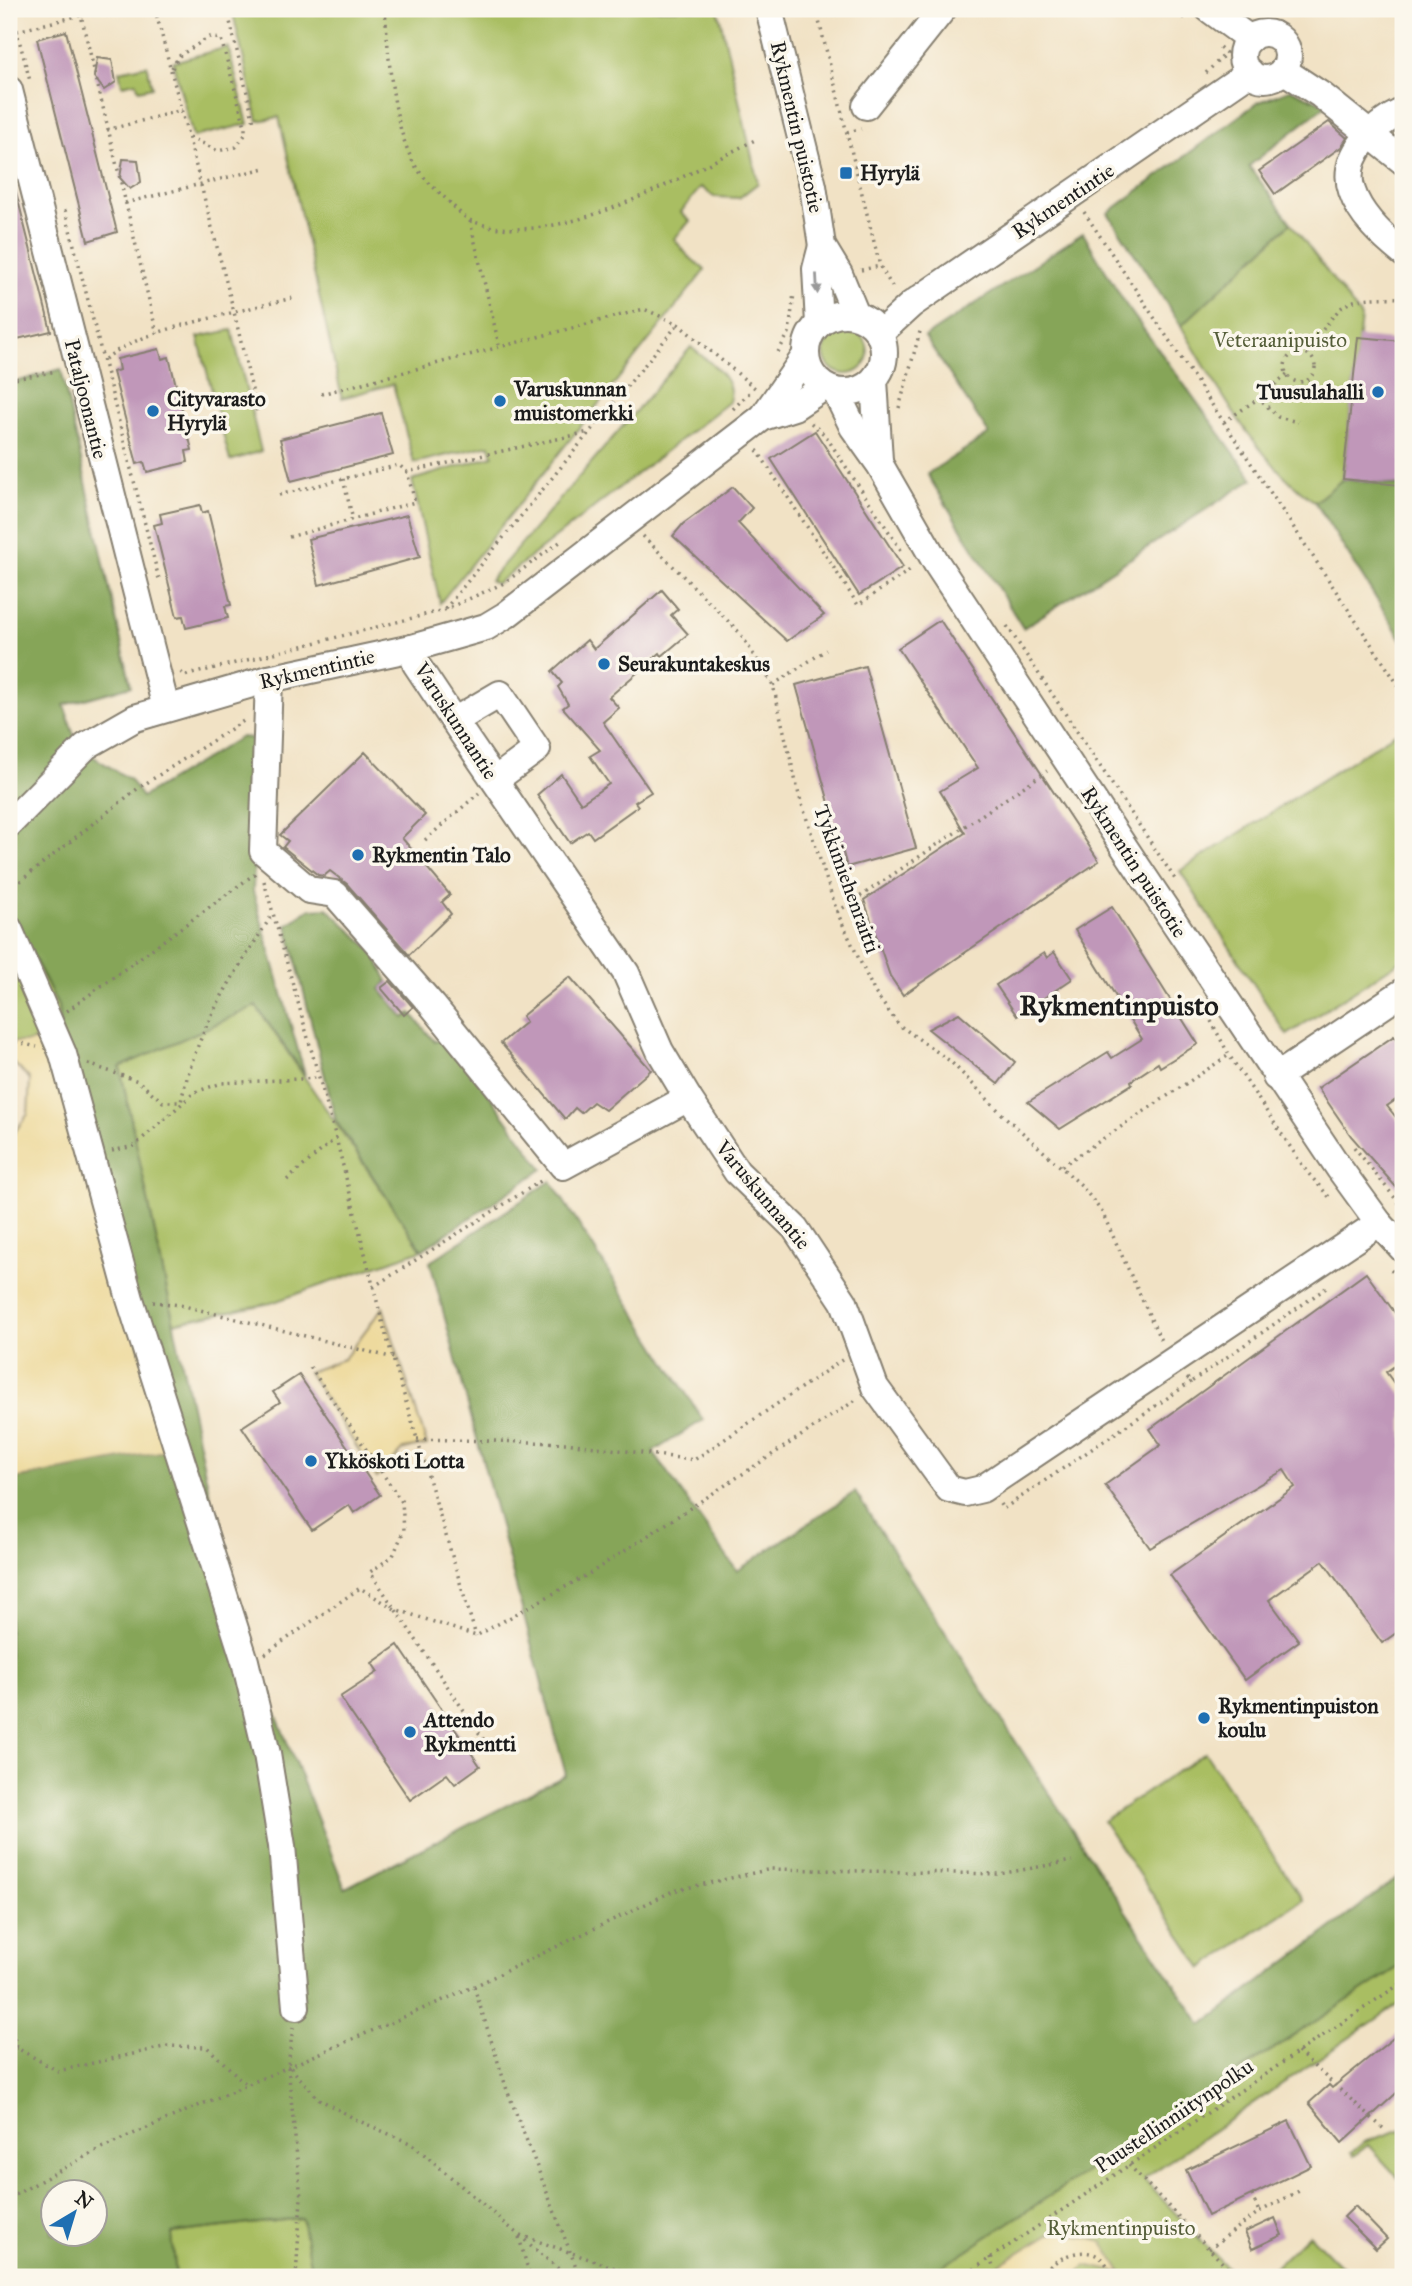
<svg xmlns="http://www.w3.org/2000/svg" width="1412" height="2286" font-family="'IM FELL Great Primer',serif">
<style>
.green{fill:#a9be62;stroke:#626d3f;stroke-width:2}
.forest{fill:#86a558;stroke:#51603a;stroke-width:2;fill-rule:evenodd}
.sand{fill:#eeda9e;stroke:#857b5d;stroke-width:2}
.building{fill:#c097b9}
.lines{fill:none;stroke-linecap:round;stroke-linejoin:round}
.minor-casing{stroke:#867f70;stroke-width:30}
.path{stroke:#867f70;stroke-width:3.5;stroke-dasharray:2 5;stroke-linecap:butt}
.minor{stroke:#fff;stroke-width:26}
.oneway{fill:#999}
.poi-dot{fill:#1f6fb2;stroke:#fbf7ec;stroke-width:2.5}
.labels{text-anchor:middle;stroke-width:7;stroke-linejoin:round;paint-order:stroke}
.street-label{font-size:21px;fill:#1c1c1c;stroke:#fbf7ec}
.poi-label{font-size:21px;font-weight:bold;fill:#1c1c1c;stroke:#fbf7ec;text-anchor:start}
.park-label{font-size:21px;fill:#545d38;stroke:#fbf7ec}
.district-label{font-size:28px;font-weight:bold;fill:#1c1c1c;stroke:#fbf7ec}
</style>
<rect width="100%" height="100%" fill="#fbf7ec"/>
<filter id="ink" filterUnits="userSpaceOnUse"><feTurbulence type="fractalNoise" baseFrequency=".0143" numOctaves="2"/><feDisplacementMap in="SourceGraphic" scale="14" xChannelSelector="R" yChannelSelector="G"/><feConvolveMatrix kernelMatrix="1 2 1 2 8 2 1 2 1" color-interpolation-filters="sRGB"/></filter>
<filter id="wash" filterUnits="userSpaceOnUse"><feTurbulence type="fractalNoise" baseFrequency=".00686" numOctaves="4" result="noise"/><feDisplacementMap in="SourceGraphic" scale="28" xChannelSelector="R" yChannelSelector="G"/><feGaussianBlur stdDeviation="1.57" result="paint"/><feColorMatrix in="noise" values="0 0 0 0 0 0 0 0 0 0 0 0 0 0 0 0 0 1.4 0 .05"/><feComposite in="paint" operator="in"/></filter>
<g filter="url(#wash)">
<rect width="100%" height="100%" fill="#f1e2c5"/>
<g class="green">
<polygon points="232,9 718,9 758,183 739,198 714,197 701,187 681,212 690,221 674,239 688,256 705,270 440,603 412,480 493,456 490,445 414,463 393,384 342,398 279,117 258,121"/>
<polygon points="228,47 248,124 193,137 173,62"/>
<polygon points="147,65 152,87 139,90 136,82 122,85 119,71"/>
<path d="M1291 223 1361 317 1343 479 1315 502C1255 459 1218 388 1181 326Z"/>
<circle cx="846" cy="352" r="22"/>
<polygon points="232,330 261,451 230,461 198,337"/>
<path d="M691 347C707 361 737 378 729 402L496 584 490 580Z"/>
<polygon points="1403,728 1403,959 1287,1035 1180,871"/>
<polygon points="17,925 58,1006 61,1034 30,1042 9,1042 9,928"/>
<polygon points="256,1006 422,1250 271,1303 174,1323 120,1067"/>
<polygon points="1205,1753 1303,1900 1202,1968 1103,1821"/>
<polygon points="1403,1964 1403,2001 1143,2179 1236,2277 926,2277"/>
<polygon points="1403,2129 1403,2183 1368,2145 1354,2156 1351,2153 1364,2142"/>
<polygon points="303,2218 312,2277 176,2277 171,2233"/>
<polygon points="1309,2234 1352,2277 1264,2277"/>
</g>
<g class="forest">
<polygon points="1291,89 1326,105 1249,166 1291,223 1181,326 1108,213 1257,103"/>
<polygon points="1083,233 1126,305 1253,479 1023,628 927,474 989,434 925,337"/>
<path d="M61 369 131 686 64 705 78 747 129 779 142 797 241 737 251 738 260 746 253 891 305 1075 256 1006 120 1067 233 1606 345 1888 566 1775 430 1262 551 1181 703 1420 653 1452 737 1571 855 1492 1110 1888 1202 2025 1403 1874V1964L926 2277H312L302 2218 172 2233 176 2277H9V1480L164 1450 64 1069 58 1006 18 925 9 928V384ZM52 2192H94V2234H52Z"/>
<polygon points="1343,479 1403,486 1403,641 1315,502"/>
<polygon points="327,908 372,950 388,981 380,989 404,1018 411,1013 435,1042 446,1036 543,1169 422,1250 336,1121 287,925 310,909"/>
</g>
<g class="sand">
<polygon points="61,1034 165,1451 9,1480 9,1140 28,1114 30,1079 9,1059 9,1042 30,1042"/>
<polygon points="383,1307 427,1445 404,1449 377,1478 308,1372 344,1359"/>
<polygon points="1064,2232 1103,2242 1122,2273 1085,2265 1075,2277 1005,2277 1000,2264 1050,2234"/>
</g>
<g id="blocks">
<g class="building">
<polygon points="66,31 117,232 88,241 37,39"/>
<polygon points="97,58 112,60 116,82 104,90 94,77"/>
<polygon points="1329,122 1347,138 1341,147 1275,194 1259,171"/>
<polygon points="123,159 138,160 141,182 130,189 120,178"/>
<polygon points="9,184 14,184 51,331 9,341"/>
<polygon points="1358,337 1403,341 1403,442 1399,485 1343,479"/>
<polygon points="159,349 162,359 169,357 192,450 186,451 188,462 147,472 144,462 137,464 113,372 119,370 117,359"/>
<polygon points="381,413 393,455 291,481 280,439"/>
<polygon points="815,431 903,567 859,595 771,459"/>
<polygon points="733,487 752,508 738,523 824,615 787,641 673,536 683,524"/>
<polygon points="200,505 202,513 208,511 231,605 225,606 228,618 186,628 183,616 177,617 154,525 162,523 160,514"/>
<polygon points="407,515 420,557 319,585 308,539"/>
<polygon points="662,590 678,609 671,615 688,634 662,656 660,653 609,697 619,708 603,722 651,792 635,802 638,806 593,838 588,831 570,843 537,795 561,774 581,803 609,784 590,756 600,750 563,708 568,704 558,687 562,683 552,671 587,640 594,649"/>
<polygon points="940,620 1099,861 903,995 890,976 864,900 965,833 940,791 978,768 898,648"/>
<polygon points="865,666 916,848 847,867 796,685"/>
<polygon points="365,752 425,815 402,838 450,895 442,902 451,914 409,955 347,884 330,871 324,876 318,875 283,847 288,841 280,835"/>
<polygon points="1112,907 1198,1044 1160,1067 1158,1063 1131,1081 1132,1084 1060,1129 1028,1102 1108,1052 1112,1058 1142,1039 1075,930"/>
<polygon points="1054,952 1072,979 1017,1016 996,985 1044,953 1047,958"/>
<polygon points="570,977 651,1070 605,1110 593,1102 581,1113 575,1108 565,1119 501,1043 526,1022 522,1016"/>
<polygon points="390,981 413,1007 404,1015 381,988"/>
<polygon points="959,1013 1015,1062 998,1084 928,1029"/>
<polygon points="1394,1036 1403,1049 1403,1095 1387,1106 1403,1126 1403,1195 1351,1136 1318,1088"/>
<polygon points="1366,1273 1403,1324 1403,1360 1386,1372 1403,1396 1403,1628 1382,1643 1323,1561 1269,1600 1299,1641 1245,1680 1170,1575 1295,1487 1284,1470 1150,1548 1105,1485 1161,1445 1150,1429"/>
<polygon points="299,1375 380,1495 354,1513 349,1505 312,1530 242,1427 280,1402 273,1392"/>
<polygon points="398,1645 480,1766 455,1784 447,1774 410,1800 340,1697 378,1672 372,1663"/>
<polygon points="1403,2030 1403,2087 1342,2143 1309,2103 1329,2085 1332,2088"/>
<polygon points="1289,2121 1311,2166 1208,2216 1186,2170"/>
<polygon points="1355,2206 1387,2239 1376,2249 1344,2217"/>
<polygon points="1275,2218 1282,2235 1252,2249 1245,2232"/>
</g>
</g>
</g>
<g filter="url(#ink)">
<use href="#blocks" fill-opacity="0" stroke="#867f70" stroke-width="2"/>
<g class="lines">
<g class="minor-casing">
<g id="minor">
<polyline points="769,9 813,186 822,246 839,274 856,315"/>
<polyline points="1209,9 1250,39"/>
<circle cx="1265" cy="56" r="23"/>
<polyline points="1283,70 1321,95 1403,161"/>
<polyline points="9,90 166,708"/>
<polyline points="866,106 943,9"/>
<path d="M1403 111C1375 124 1340 156 1352 191 1360 216 1383 237 1403 253"/>
<circle cx="845" cy="353" r="39"/>
<polyline points="819,324 816,269 822,246"/>
<polyline points="879,334 912,304 1250,72"/>
<polyline points="874,380 879,460"/>
<polyline points="836,392 853,427 880,465 937,564 1138,868 1339,1168 1379,1223 1403,1249"/>
<polyline points="763,417 806,355"/>
<polyline points="412,648 416,664 454,721 626,973 660,1051 688,1098 737,1172 795,1228 844,1302 875,1387 949,1489 965,1493 982,1489 1379,1223"/>
<polyline points="269,679 263,851 309,890 335,894 433,1006 563,1166 688,1098"/>
<polyline points="454,721 500,694 537,749 495,780"/>
<polyline points="9,824 86,746 135,718 269,679 412,648 486,627 506,615 763,417 794,407 824,387"/>
<polyline points="9,929 63,1054 130,1299 245,1661 267,1754 282,1846 296,2007"/>
<polyline points="1276,1077 1403,992"/>
</g>
</g>
<g class="path">
<polyline points="11,9 30,81"/>
<polyline points="155,9 234,312 297,297"/>
<polyline points="227,9 254,122"/>
<path d="M385 9C389 57 391 116 412 160 419 174 433 187 444 197 452 204 462 217 472 221 554 254 684 175 757 139"/>
<polyline points="816,9 880,266 894,290"/>
<polyline points="1172,9 1189,21"/>
<polyline points="81,15 142,9"/>
<polyline points="17,31 81,15 157,334"/>
<polyline points="172,68 179,56 209,37 221,39 245,126 245,135 236,147 218,151 188,136"/>
<polyline points="1206,73 1226,53 1216,44"/>
<polyline points="107,130 182,110"/>
<polyline points="847,132 861,129"/>
<polyline points="125,203 265,168"/>
<polyline points="65,210 159,579"/>
<polyline points="1084,212 1403,692"/>
<polyline points="470,221 499,345"/>
<polyline points="861,270 880,266"/>
<circle cx="1300" cy="367" r="15"/>
<polyline points="778,352 789,333 794,293"/>
<path d="M1306 352C1345 303 1336 296 1403 298"/>
<path d="M105 359C140 332 191 324 234 312L257 411"/>
<polyline points="1287,374 1259,398 1278,417 1298,422"/>
<polyline points="9,380 57,371"/>
<polyline points="321,394 644,309 678,324 755,388"/>
<polyline points="899,408 921,328"/>
<polyline points="733,409 752,390"/>
<polyline points="1224,422 1259,398"/>
<polyline points="811,423 825,435 903,553"/>
<polyline points="757,450 858,605 913,568"/>
<polyline points="343,479 353,520"/>
<polyline points="279,495 399,465 407,472 589,432"/>
<polyline points="643,536 740,633 773,685 799,795 837,912 875,993 899,1025 950,1061 1004,1116 1081,1185 1102,1212 1162,1343"/>
<polyline points="289,537 415,502 407,472"/>
<polyline points="445,609 678,324"/>
<polyline points="1007,626 1175,879"/>
<polyline points="181,672 184,676 444,610 504,583 560,542"/>
<polyline points="773,685 826,650"/>
<polyline points="425,840 479,793"/>
<polyline points="264,881 336,1138 383,1325 476,1636"/>
<polyline points="9,890 137,789 245,720"/>
<polyline points="837,912 1047,771"/>
<polyline points="67,1011 256,873"/>
<polyline points="1211,1021 1229,1055 1307,1172 1332,1200"/>
<polyline points="9,1040 37,1047"/>
<path d="M88 1064 138 1081 163 1102H181C197 1027 232 978 272 915"/>
<polyline points="1354,1147 1403,1208"/>
<polyline points="112,1151 134,1146 195,1092 222,1083 319,1078"/>
<polyline points="1062,1166 1229,1055"/>
<polyline points="287,1180 336,1138"/>
<polyline points="1391,1270 1403,1284"/>
<polyline points="373,1287 544,1179"/>
<polyline points="153,1302 180,1305 394,1358"/>
<polyline points="310,1367 402,1502 404,1530 393,1556 370,1572 494,1755"/>
<polyline points="1187,1378 1191,1382 1326,1288"/>
<polyline points="417,1439 566,1443 694,1460 842,1360"/>
<polyline points="1000,1504 1003,1509 1191,1382"/>
<polyline points="265,1654 360,1588 395,1609 476,1636 589,1574 856,1400"/>
<polyline points="474,1987 507,2090 580,2277"/>
<polyline points="9,2018 17,2048 58,2071 168,2046 207,2047 246,2084"/>
<polyline points="293,2027 288,2065 319,2099 357,2120 412,2144 568,2277"/>
<polyline points="9,2048 17,2048"/>
<polyline points="1298,2052 1385,2130"/>
<polyline points="288,2067 301,2198 296,2277"/>
<polyline points="1129,2165 1236,2277"/>
<polyline points="1252,2195 1259,2212"/>
<polyline points="9,2198 103,2147 464,1991 673,1891 771,1869 999,1874 1072,1861"/>
<polyline points="520,2235 641,2277"/>
<polyline points="519,2237 530,2277"/>
<polyline points="1209,2249 1259,2212 1299,2191"/>
<polyline points="990,2257 996,2277"/>
<polyline points="1046,2270 1062,2277"/>
<polyline points="962,2277 1403,1982"/>
<path d="M1040 2277C1058 2252 1101 2237 1112 2277"/>
</g>
<use href="#minor" class="minor"/>
</g>
<defs><path id="oneway-solid" d="M-6-.8H1V-3.2L6.5 0L1 3.2V.8H-6Z" transform="scale(1.75)"/></defs>
<use class="oneway" href="#oneway-solid" transform="translate(817 284) rotate(87)"/>
</g>
<g class="poi-dot">
<rect x="839" y="166" width="14" height="14" rx="3.5"/>
<circle cx="1378" cy="392" r="7"/>
<circle cx="500" cy="401" r="7"/>
<circle cx="153" cy="411" r="7"/>
<circle cx="604" cy="664" r="7"/>
<circle cx="358" cy="855" r="7"/>
<circle cx="311" cy="1461" r="7"/>
<circle cx="1204" cy="1718" r="7"/>
<circle cx="410" cy="1732" r="7"/>
</g>
<g class="labels">
<g class="street-label">
<text transform="translate(797 127) rotate(77)" y="7">Rykmentin puistotie</text>
<text transform="translate(1063 201) rotate(-34)" y="7">Rykmentintie</text>
<text transform="translate(86 399) rotate(76)" y="7">Pataljoonantie</text>
<text transform="translate(317 669) rotate(-13)" y="7">Rykmentintie</text>
<text transform="translate(456 721) rotate(57)" y="7">Varuskunnantie</text>
<text transform="translate(1134 862) rotate(57)" y="7">Rykmentin puistotie</text>
<text transform="translate(847 879) rotate(70)" y="7">Tykkimiehenraitti</text>
<text transform="translate(763 1195) rotate(50)" y="7">Varuskunnantie</text>
<text transform="translate(1174 2116) rotate(-34)" y="7">Puustellinniitynpolku</text>
</g>
<g class="poi-label">
<text x="860" y="180">Hyrylä</text>
<text x="514" y="396">Varuskunnan<tspan x="514" dy="24">muistomerkki</tspan></text>
<text x="1364" y="399" text-anchor="end">Tuusulahalli</text>
<text x="167" y="406">Cityvarasto<tspan x="167" dy="24">Hyrylä</tspan></text>
<text x="618" y="671">Seurakuntakeskus</text>
<text x="372" y="862">Rykmentin Talo</text>
<text x="325" y="1468">Ykköskoti Lotta</text>
<text x="1218" y="1713">Rykmentinpuiston<tspan x="1218" dy="24">koulu</tspan></text>
<text x="424" y="1727">Attendo<tspan x="424" dy="24">Rykmentti</tspan></text>
</g>
<g class="park-label">
<text x="1280" y="347">Veteraanipuisto</text>
<text x="1121" y="2235">Rykmentinpuisto</text>
</g>
<g class="district-label">
<text x="1119" y="1015">Rykmentinpuisto</text>
</g>
</g>
<rect width="1412" height="2286" fill="none" stroke="#fbf7ec" stroke-width="35"/>
<g transform="translate(74 2213) rotate(38)"><circle r="33" fill="#fbf7ec" stroke="#a29f99" stroke-width="2"/>
<path d="M0-5L12 26L0 18L-12 26Z" fill="#1f6fb2"/>
<text y="-10" font-size="19" font-weight="bold" text-anchor="middle" fill="#1c1c1c">N</text>
</g>
</svg>
